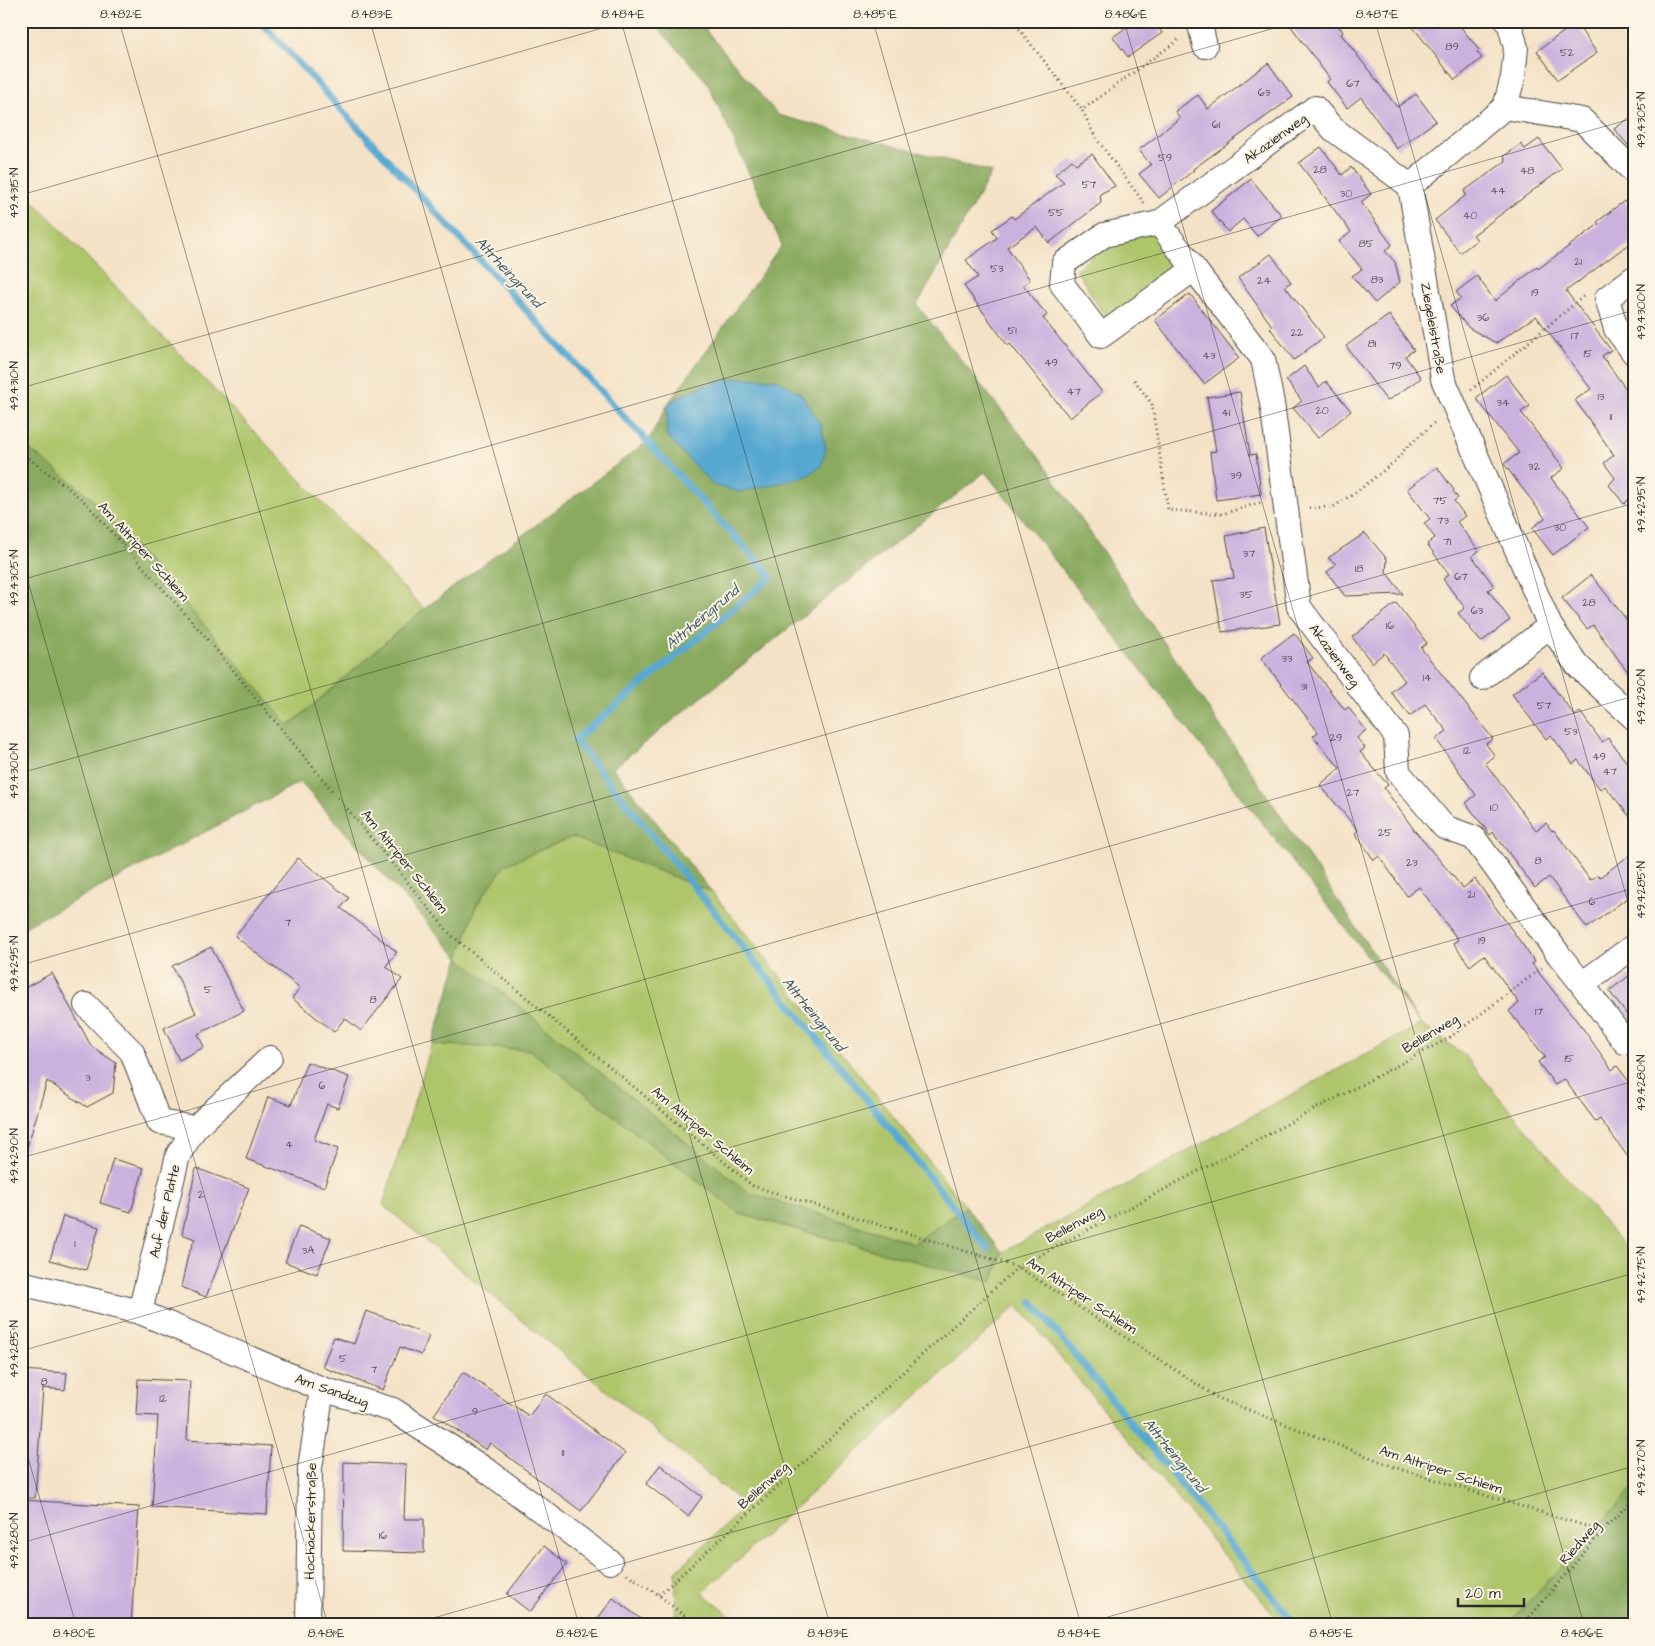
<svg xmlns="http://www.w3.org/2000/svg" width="1655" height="1646" font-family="'Architects Daughter',sans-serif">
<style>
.green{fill:#aec56a;stroke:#6c784a}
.forest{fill:#8aaa5e;stroke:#5a6a44}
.water{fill:#56a8d1;stroke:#406a7e}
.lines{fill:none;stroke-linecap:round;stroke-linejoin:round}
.stream{stroke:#56a8d1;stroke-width:7}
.building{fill:#cbb1de}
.minor-casing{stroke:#494642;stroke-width:26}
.path{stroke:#494642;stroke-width:3;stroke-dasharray:1 4;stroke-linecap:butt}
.minor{stroke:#fff;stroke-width:24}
.ticks{fill:none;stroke:#2b2b2b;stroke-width:1;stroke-opacity:0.45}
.labels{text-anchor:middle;stroke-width:4;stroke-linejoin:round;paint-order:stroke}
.number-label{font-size:11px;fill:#534c58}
.street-label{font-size:14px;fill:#2b2b2b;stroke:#fcf5e5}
.water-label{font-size:15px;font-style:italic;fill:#3a5765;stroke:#fcf5e5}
.neatline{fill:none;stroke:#2b2b2b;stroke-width:2}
.ticks-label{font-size:12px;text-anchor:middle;fill:#2b2b2b}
</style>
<rect width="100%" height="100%" fill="#fcf5e5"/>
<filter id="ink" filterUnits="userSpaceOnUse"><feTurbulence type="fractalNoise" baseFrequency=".02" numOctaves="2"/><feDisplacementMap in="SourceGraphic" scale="10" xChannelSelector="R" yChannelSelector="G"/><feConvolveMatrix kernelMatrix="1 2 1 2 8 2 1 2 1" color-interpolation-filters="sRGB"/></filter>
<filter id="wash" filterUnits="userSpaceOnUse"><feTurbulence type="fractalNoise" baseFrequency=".0096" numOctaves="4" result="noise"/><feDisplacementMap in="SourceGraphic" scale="20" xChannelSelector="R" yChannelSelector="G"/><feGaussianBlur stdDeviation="1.12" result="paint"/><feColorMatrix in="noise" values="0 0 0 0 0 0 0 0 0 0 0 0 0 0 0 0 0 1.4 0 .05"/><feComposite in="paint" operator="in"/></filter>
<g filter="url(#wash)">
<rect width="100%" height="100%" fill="#f4e2c6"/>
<g class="green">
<polygon points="21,188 424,609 288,726 213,635 88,495 21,443"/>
<polygon points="1160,227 1187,267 1106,319 1076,269 1121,236"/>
<polygon points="572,837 712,892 966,1207 914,1243 749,1193 459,958 476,906 505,865"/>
<polygon points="1421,1024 1462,1053 1634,1258 1634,1488 1507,1625 1282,1625 1017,1305 702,1593 742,1625 675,1625 676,1571 746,1506 383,1205 432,1044 530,1050 740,1214 992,1282 1003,1252"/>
</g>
<g class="forest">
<polygon points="652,21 698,21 778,115 992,172 917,305 1042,461 1421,1024 985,472 613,768 712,892 572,837 505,865 476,906 459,958 749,1193 914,1243 966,1207 1002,1252 992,1282 740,1214 530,1050 432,1044 459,958 300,782 21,929 21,443 88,495 213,635 289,726 424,609 648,441 668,404 782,245 707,82"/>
<polygon points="1634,1488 1634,1625 1507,1625"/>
</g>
<path class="water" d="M740 378 777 379 801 394 821 425 826 449 821 466 805 477 740 492 713 485 666 435 668 404C695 387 710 382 740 378Z"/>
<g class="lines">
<g class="stream">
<polyline points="260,21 769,574 770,578 575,740 988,1249"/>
<polyline points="1032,1302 1296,1625"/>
</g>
</g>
<g id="blocks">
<g class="building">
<polygon points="1135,21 1154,21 1162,33 1128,57 1113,37"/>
<polygon points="1287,21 1335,21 1343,32 1341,34 1397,107 1416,94 1436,121 1397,149 1361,97 1347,108 1327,82 1330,79"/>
<polygon points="1408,21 1456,21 1479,50 1477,52 1482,58 1455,80"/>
<polygon points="1576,23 1597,53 1558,80 1537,51"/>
<polygon points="1268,63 1293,97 1193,169 1194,170 1159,198 1139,174 1151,165 1139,150 1180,118 1175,111 1198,95 1208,109"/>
<polygon points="1634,115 1634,152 1614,129"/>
<polygon points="1539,139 1562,169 1473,235 1477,240 1460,253 1435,220 1466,195 1464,191 1506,161 1504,156 1521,144 1525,149"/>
<polygon points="1321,147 1342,175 1351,167 1371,194 1361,202 1392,245 1385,251 1395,262 1400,282 1375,303 1352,276 1362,269 1339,241 1351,232 1299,163"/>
<polygon points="1092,154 1115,186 1100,194 1101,203 1049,243 1037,227 1007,247 1030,280 1023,285 1047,315 1043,318 1102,392 1070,418 1010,344 1008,346 964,286 978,277 966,260 997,238 992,230 1012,216 1014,219 1064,182 1055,174 1072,160 1076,164"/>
<polygon points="1251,179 1282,216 1257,236 1243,219 1228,232 1211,211"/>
<polygon points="1624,201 1634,214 1634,240 1566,291 1611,350 1602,356 1634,400 1634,503 1630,498 1624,504 1609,485 1615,478 1604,463 1614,455 1575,400 1591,389 1536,316 1496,343 1469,328 1450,306 1461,298 1456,292 1477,276 1495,301 1537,267 1538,269 1599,224 1597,222"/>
<polygon points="1271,254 1291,282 1285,286 1324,337 1294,360 1270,328 1272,326 1238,278"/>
<polygon points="1190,294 1239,358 1204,384 1155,320"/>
<polygon points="1389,315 1414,350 1405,356 1421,378 1387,401 1346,346"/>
<polygon points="1304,366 1319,387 1326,381 1351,411 1318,438 1293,408 1302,401 1286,380"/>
<polygon points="1506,375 1530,406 1521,412 1564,468 1551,478 1589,527 1553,555 1532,528 1545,518 1504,464 1519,453 1476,398"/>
<polygon points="1240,392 1250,455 1256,454 1261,494 1216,500 1210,452 1216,451 1207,397"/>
<polygon points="1437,467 1454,490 1453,491 1458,498 1454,501 1465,516 1457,522 1479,551 1472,556 1494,586 1488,590 1510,620 1481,642 1458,613 1465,608 1443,579 1449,574 1427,544 1435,538 1424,523 1430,519 1407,489"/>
<polygon points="1264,528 1280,624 1222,632 1213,580 1234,578 1226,536"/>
<polygon points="1365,533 1387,559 1386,572 1403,594 1345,596 1327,572 1336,564 1328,558"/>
<polygon points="1591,575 1634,629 1634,680 1593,625 1587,629 1562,598"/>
<polygon points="1396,603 1427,643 1421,648 1493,739 1486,744 1495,756 1485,763 1536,830 1546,823 1552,831 1554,830 1590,880 1598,875 1600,877 1634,852 1634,893 1587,928 1549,877 1535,888 1493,832 1490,835 1466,803 1476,795 1436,739 1447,731 1425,704 1410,716 1391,692 1405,681 1384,653 1372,663 1352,637"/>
<polygon points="1294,633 1313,658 1307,662 1345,710 1348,707 1366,730 1357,738 1365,748 1360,752 1388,785 1384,788 1415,831 1463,888 1475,879 1535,962 1532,964 1584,1030 1612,1070 1617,1066 1634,1088 1634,1165 1600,1119 1596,1122 1564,1079 1555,1085 1538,1062 1545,1057 1509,1011 1519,1003 1484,955 1470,966 1453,943 1458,940 1419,887 1407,896 1379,856 1374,860 1355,833 1358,830 1320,785 1340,768 1313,736 1318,732 1261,658"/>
<polygon points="1542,672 1575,716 1580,712 1602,742 1608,738 1634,772 1634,822 1605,786 1600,789 1578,760 1573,764 1551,735 1546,739 1512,694"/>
<polygon points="298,858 349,898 341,908 397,952 386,966 402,979 361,1031 345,1018 334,1032 292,998 300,988 235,936"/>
<polygon points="211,947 244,1011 198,1034 204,1047 179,1060 164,1028 196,1013 172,966"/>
<polygon points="1634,972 1634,1024 1609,991"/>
<polygon points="52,973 91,1046 116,1063 113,1093 87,1107 47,1081 26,1151 21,1151 21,990"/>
<polygon points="307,1062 349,1077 338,1108 327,1104 314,1140 338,1149 324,1187 246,1159 268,1097 291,1105"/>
<polygon points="113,1159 144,1168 131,1212 100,1203"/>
<polygon points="196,1168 249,1188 206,1297 181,1287 188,1255 195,1239 182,1234"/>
<polygon points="63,1216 99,1227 86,1270 50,1260"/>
<polygon points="299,1226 331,1238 317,1274 285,1262"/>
<polygon points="366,1311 395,1321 395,1322 429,1336 421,1355 400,1347 383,1390 322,1367 334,1337 354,1344"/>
<polygon points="21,1370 67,1373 65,1390 43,1388 35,1498 21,1498"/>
<polygon points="463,1372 529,1416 546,1394 625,1453 581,1511 490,1443 486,1450 434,1415"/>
<polygon points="138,1379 190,1381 187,1440 271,1446 267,1514 152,1507 158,1416 136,1415"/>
<polygon points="344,1462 406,1465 404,1519 424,1519 424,1553 343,1551"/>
<polygon points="660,1465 702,1497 688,1516 646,1484"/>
<polygon points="21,1500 139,1507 131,1625 21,1625"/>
<polygon points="544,1546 567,1564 530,1612 507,1594"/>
<polygon points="613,1598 649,1625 593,1625"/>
</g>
</g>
</g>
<g filter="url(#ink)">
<use href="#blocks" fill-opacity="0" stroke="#494642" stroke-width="1"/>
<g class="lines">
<g class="minor-casing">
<g id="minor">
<polyline points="1199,21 1205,46"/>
<polyline points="1507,21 1510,25 1516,48 1513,77 1505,107 1410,186 1443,379 1550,626 1577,665 1634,718"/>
<polyline points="1505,107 1582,120 1634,172"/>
<polyline points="1159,223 1194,269 1101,336 1062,284 1064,263 1104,235 1159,223 1315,108 1333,129 1410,186"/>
<polyline points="1194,269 1263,359 1272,403 1299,607 1396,736 1398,772 1444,827 1474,838 1559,955 1582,984 1634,946"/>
<polyline points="1634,278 1607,298 1616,329 1634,353"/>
<polyline points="1482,678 1550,626"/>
<polyline points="1582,984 1625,1042"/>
<polyline points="86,1005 132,1052 159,1122 195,1128"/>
<polyline points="21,1283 140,1312 322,1389 393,1410 489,1472 610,1562"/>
<polyline points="140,1312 178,1155 195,1128 270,1058"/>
<polyline points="308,1625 310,1468 322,1389"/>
</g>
</g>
<g class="path">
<polyline points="1013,21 1082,110"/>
<polyline points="1144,203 1096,138 1082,110 1181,38"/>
<polyline points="1134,380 1152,404 1168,510 1222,514 1262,502"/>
<polyline points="1471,390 1585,295"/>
<polyline points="21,452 84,501 204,635 451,935 753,1186 1018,1267 1218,1398 1397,1468 1602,1531"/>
<polyline points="1309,508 1333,507 1358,491 1395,461 1406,448 1436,421"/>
<polyline points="627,1574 659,1595 695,1625"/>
<polyline points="659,1595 1018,1267 1449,1038 1542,968"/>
<polyline points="1523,1625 1602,1531 1634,1498"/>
</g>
<use href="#minor" class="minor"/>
</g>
</g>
<path class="ticks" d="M119 21 579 1625M370 21 830 1625M621 21 1081 1625M873 21 1333 1625M1124 21 1584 1625M1375 21 1634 923M1627 21 1634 46M21 195 627 21M21 388 1299 21M21 557 328 1625M21 580 1634 118M21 773 1634 310M21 965 1634 503M21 1158 1634 696M21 1351 1634 888M21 1433 76 1625M21 1543 1634 1081M409 1625 1634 1273M1080 1625 1634 1466"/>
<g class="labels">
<g class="number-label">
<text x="1452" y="50">89</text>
<text x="1567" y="56">52</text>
<text x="1353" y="87">67</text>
<text x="1264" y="96">63</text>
<text x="1216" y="128">61</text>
<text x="1165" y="161">59</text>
<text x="1320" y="173">28</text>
<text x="1527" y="174">48</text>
<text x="1089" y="188">57</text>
<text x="1498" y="194">44</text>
<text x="1346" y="197">30</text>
<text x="1056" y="216">55</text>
<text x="1470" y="219">40</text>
<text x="1366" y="247">85</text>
<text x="1578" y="265">21</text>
<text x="997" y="272">53</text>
<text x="1377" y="283">83</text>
<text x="1264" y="284">24</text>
<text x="1535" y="296">19</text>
<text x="1483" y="321">36</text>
<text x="1012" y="334">51</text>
<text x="1297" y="336">22</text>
<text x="1575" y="339">17</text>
<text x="1372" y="347">81</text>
<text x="1588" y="357">15</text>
<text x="1209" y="359">43</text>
<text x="1051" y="366">49</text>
<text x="1395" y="369">79</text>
<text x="1074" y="395">47</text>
<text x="1601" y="400">13</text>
<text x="1503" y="406">34</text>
<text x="1322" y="414">20</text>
<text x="1226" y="416">41</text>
<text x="1611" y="420">11</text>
<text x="1534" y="470">32</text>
<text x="1236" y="479">39</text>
<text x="1440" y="504">75</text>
<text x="1443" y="524">73</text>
<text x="1560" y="531">30</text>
<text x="1447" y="545">71</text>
<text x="1249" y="557">37</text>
<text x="1359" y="572">18</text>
<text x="1461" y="580">67</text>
<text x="1246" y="598">35</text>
<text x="1589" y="606">28</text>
<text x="1477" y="614">63</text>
<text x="1390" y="629">16</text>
<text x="1287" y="662">33</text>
<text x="1427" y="681">14</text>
<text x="1304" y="690">31</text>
<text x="1544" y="709">57</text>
<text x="1571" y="735">53</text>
<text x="1336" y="741">29</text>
<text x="1467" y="754">12</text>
<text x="1599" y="760">49</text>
<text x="1610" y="775">47</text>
<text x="1353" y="796">27</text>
<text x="1494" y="811">10</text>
<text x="1385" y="836">25</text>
<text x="1538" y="864">8</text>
<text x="1412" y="866">23</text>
<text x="1471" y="898">21</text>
<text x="1592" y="905">6</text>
<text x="288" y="926">7</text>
<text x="1482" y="944">19</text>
<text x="208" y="993">5</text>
<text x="373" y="1003">8</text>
<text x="1539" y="1015">17</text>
<text x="1569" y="1062">15</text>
<text x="88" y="1081">3</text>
<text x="322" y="1089">6</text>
<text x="289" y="1148">4</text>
<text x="201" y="1198">2</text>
<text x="75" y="1247">1</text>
<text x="308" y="1254">3A</text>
<text x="343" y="1362">5</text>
<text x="374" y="1373">7</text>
<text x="44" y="1385">8</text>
<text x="163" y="1402">12</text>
<text x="475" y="1415">9</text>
<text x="563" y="1456">11</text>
<text x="383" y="1539">16</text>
</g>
<g class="street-label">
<text transform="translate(1275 138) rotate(-36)" y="5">Akazienweg</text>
<text transform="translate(1434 328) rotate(80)" y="5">Ziegeleistraße</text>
<text transform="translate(144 551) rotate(48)" y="5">Am Altriper Schleim</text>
<text transform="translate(1335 655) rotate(53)" y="5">Akazienweg</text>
<text transform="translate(405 861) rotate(51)" y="5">Am Altriper Schleim</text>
<text transform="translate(1430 1033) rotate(-31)" y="5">Bellenweg</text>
<text transform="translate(703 1130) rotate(40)" y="5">Am Altriper Schleim</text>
<text transform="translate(164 1211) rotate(-77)" y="5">Auf der Platte</text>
<text transform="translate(1074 1224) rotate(-28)" y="5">Bellenweg</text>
<text transform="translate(1082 1295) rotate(33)" y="5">Am Altriper Schleim</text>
<text transform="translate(332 1390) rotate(19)" y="5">Am Sandzug</text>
<text transform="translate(1441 1469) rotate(18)" y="5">Am Altriper Schleim</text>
<text transform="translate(763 1485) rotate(-42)" y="5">Bellenweg</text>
<text transform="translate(310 1521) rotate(-89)" y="5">Hochäckerstraße</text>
<text transform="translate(1579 1542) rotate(-49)" y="5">Riedweg</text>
</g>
<g class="water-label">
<text transform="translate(509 272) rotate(47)" y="5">Altrheingrund</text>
<text transform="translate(702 617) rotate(-40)" y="5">Altrheingrund</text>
<text transform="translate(814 1014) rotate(51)" y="5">Altrheingrund</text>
<text transform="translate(1175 1455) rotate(51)" y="5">Altrheingrund</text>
</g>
</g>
<rect width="1655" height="1646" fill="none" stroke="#fcf5e5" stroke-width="55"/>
<path d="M1458 1598v8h66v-8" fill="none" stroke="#2b2b2b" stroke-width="2.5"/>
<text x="1465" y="1598" font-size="15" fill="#2b2b2b" stroke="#fcf5e5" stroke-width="4" paint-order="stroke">20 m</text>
<rect x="28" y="28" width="1600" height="1590" class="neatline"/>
<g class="ticks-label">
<text x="121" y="18">8.482°E</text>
<text x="372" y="18">8.483°E</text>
<text x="623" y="18">8.484°E</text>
<text x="875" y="18">8.485°E</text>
<text x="1126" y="18">8.486°E</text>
<text x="1377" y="18">8.487°E</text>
<text transform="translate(1641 120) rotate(-90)" y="4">49.4305°N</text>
<text transform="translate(14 193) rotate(-90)" y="4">49.4315°N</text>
<text transform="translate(1641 312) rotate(-90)" y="4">49.4300°N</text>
<text transform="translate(14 386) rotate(-90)" y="4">49.4310°N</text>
<text transform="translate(1641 505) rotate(-90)" y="4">49.4295°N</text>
<text transform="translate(14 578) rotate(-90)" y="4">49.4305°N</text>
<text transform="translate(1641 697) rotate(-90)" y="4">49.4290°N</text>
<text transform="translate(14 771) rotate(-90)" y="4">49.4300°N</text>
<text transform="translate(1641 890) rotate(-90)" y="4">49.4285°N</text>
<text transform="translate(14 964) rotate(-90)" y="4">49.4295°N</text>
<text transform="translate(1641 1083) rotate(-90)" y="4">49.4280°N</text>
<text transform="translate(14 1156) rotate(-90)" y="4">49.4290°N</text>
<text transform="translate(1641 1275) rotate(-90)" y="4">49.4275°N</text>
<text transform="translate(14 1349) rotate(-90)" y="4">49.4285°N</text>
<text transform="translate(1641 1468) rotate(-90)" y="4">49.4270°N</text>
<text transform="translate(14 1541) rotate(-90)" y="4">49.4280°N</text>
<text x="74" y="1637">8.480°E</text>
<text x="326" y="1637">8.481°E</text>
<text x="577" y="1637">8.482°E</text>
<text x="828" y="1637">8.483°E</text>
<text x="1079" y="1637">8.484°E</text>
<text x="1331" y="1637">8.485°E</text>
<text x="1582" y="1637">8.486°E</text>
</g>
</svg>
